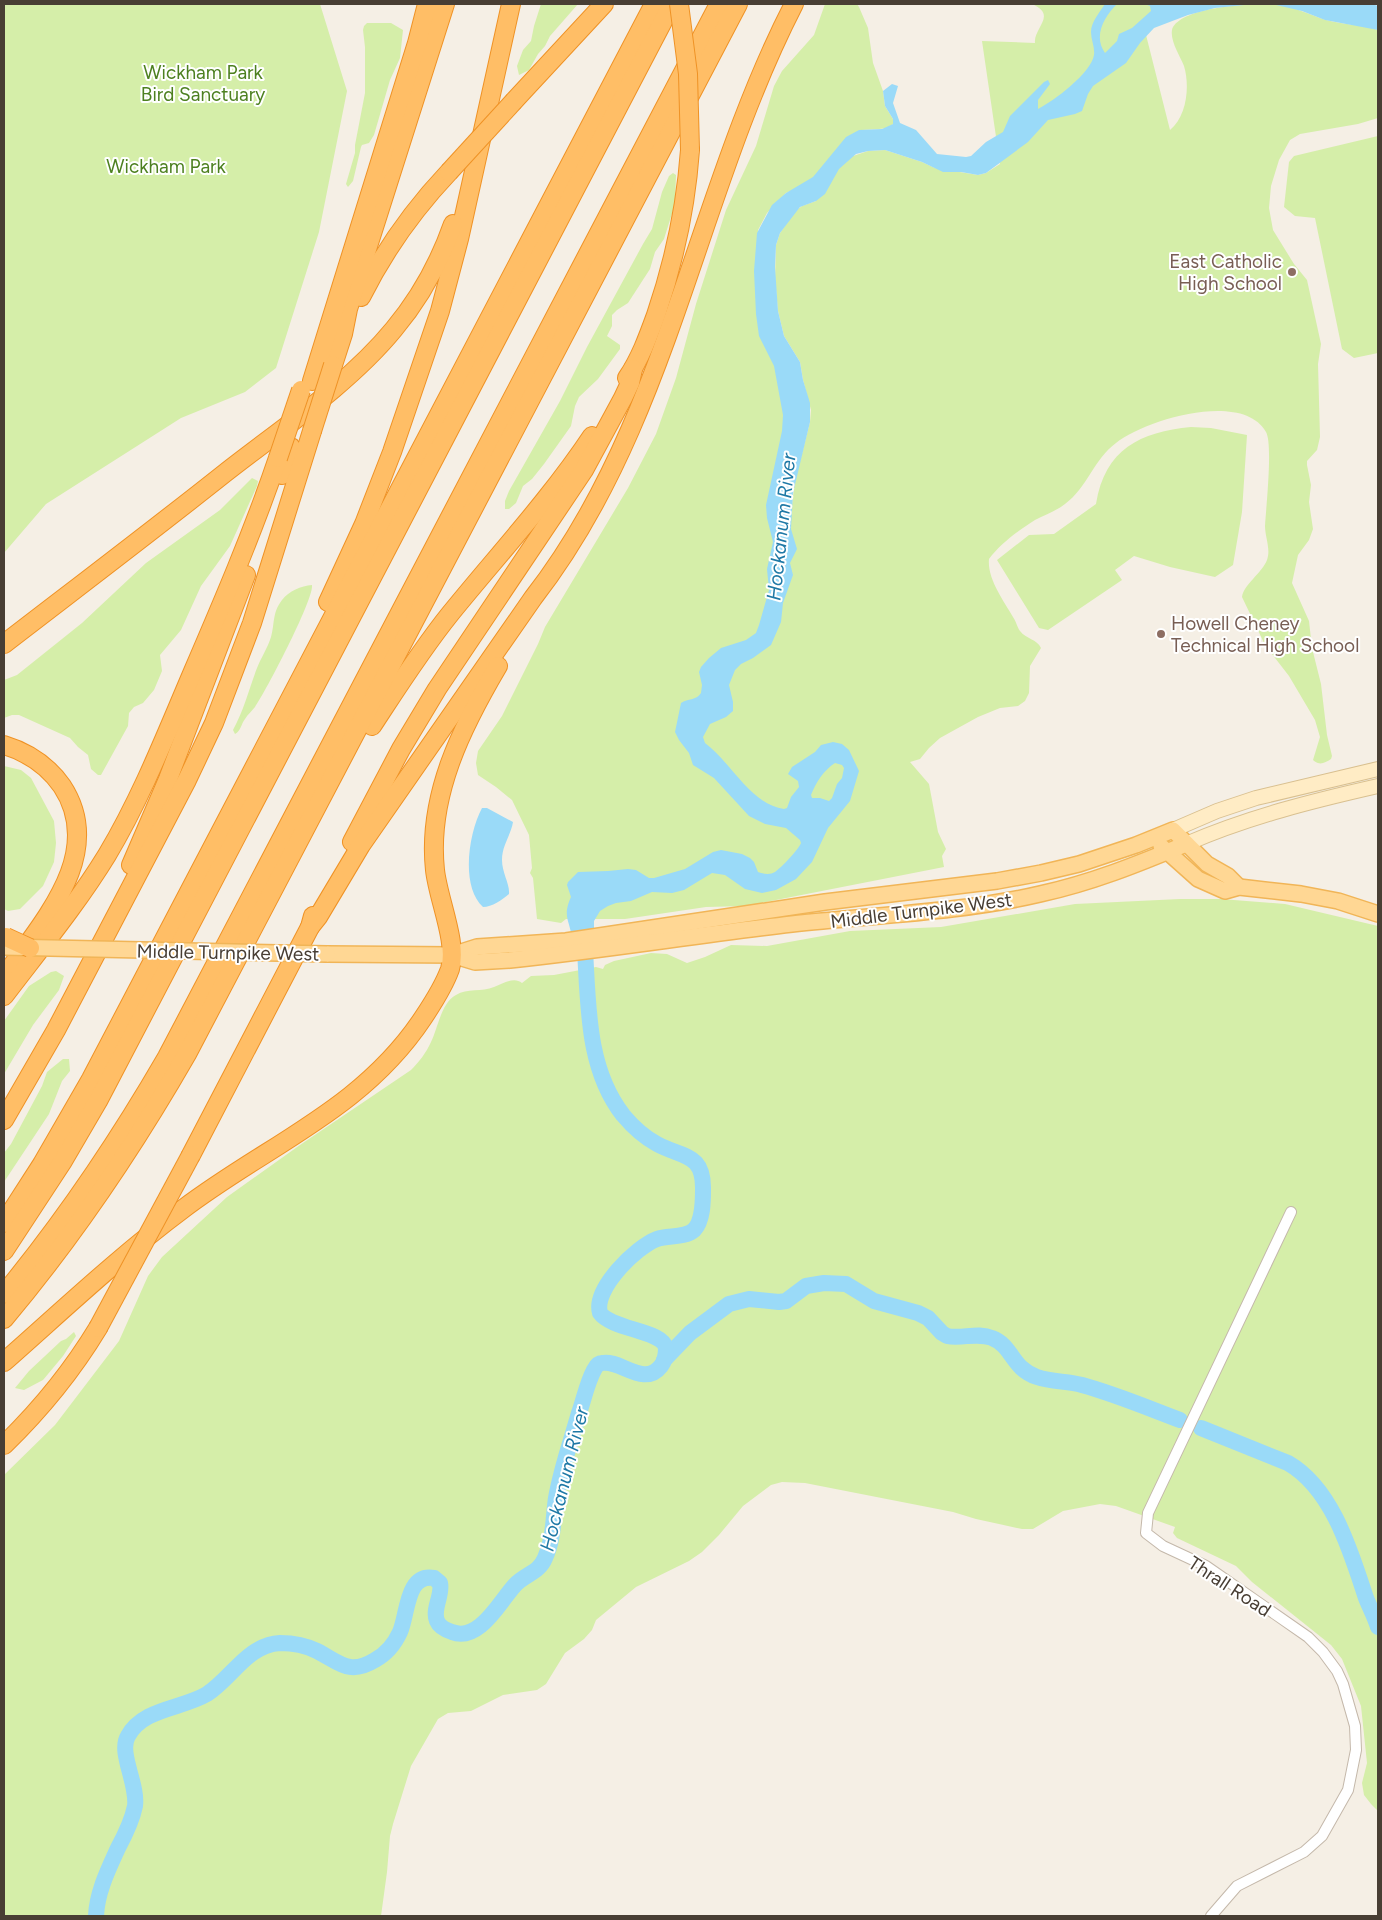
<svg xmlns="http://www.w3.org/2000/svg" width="1382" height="1920" font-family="Figtree,sans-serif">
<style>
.green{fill:#d5eea9;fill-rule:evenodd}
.water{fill:#9adaf8;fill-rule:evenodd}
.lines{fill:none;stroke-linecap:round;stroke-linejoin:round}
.river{stroke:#9adaf8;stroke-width:16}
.street-casing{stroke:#c4b8aa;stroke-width:12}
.secondary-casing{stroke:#d9c090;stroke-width:16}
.primary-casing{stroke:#f1b557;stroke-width:18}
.highway-casing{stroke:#ef9225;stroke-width:20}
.street{stroke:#fff;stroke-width:10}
.secondary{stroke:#ffecc5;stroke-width:14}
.primary{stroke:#ffd794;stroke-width:15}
.highway{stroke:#ffbe66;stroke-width:18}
.primary-bridge-casing{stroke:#f1b557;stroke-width:18;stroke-linecap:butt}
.highway-bridge-casing{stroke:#ef9225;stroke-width:20;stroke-linecap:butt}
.primary-bridge{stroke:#ffd794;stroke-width:15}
.highway-bridge{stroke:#ffbe66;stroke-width:18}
.education-dot{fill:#8d6e63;stroke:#fff;stroke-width:2}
.labels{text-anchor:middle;stroke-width:4;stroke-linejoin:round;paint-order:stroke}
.park-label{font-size:19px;fill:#4d8020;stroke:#fff}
.education-label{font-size:19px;fill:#785e54;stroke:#fff;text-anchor:end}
.street-label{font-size:19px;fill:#483e34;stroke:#fff}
.water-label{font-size:20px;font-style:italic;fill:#1f79a6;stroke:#fff}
</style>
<rect width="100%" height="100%" fill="#f5efe5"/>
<g class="green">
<polygon points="4,4 320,4 347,91 319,232 276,368 245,392 181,418 46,504 4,553"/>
<polygon points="541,4 578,4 550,36 545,46 538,54 529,70 519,75 517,66 523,50 531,41 534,26"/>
<path d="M825 4H857L859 7 868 28 873 63 883 91 885 106 893 119V124L888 128 879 129 862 130 853 156 868 151 885 150 922 162 935 168 978 175 986 173 1000 164 982 41 1035 43C1033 28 1058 15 1032 4H1190L1144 27 1170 130C1187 116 1190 86 1184 66 1180 56 1170 41 1172 30 1178 6 1259 2 1279 5 1295 7 1310 15 1326 20 1343 25 1361 24 1378 30V118L1358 124 1300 134 1290 140 1279 160 1271 186 1269 208 1273 230 1294 264 1307 280 1321 344 1318 364 1320 437 1317 450 1307 461V465L1311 485 1309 502 1313 529 1309 540 1298 555 1292 583 1309 621 1312 648 1321 684 1327 735 1332 756 1331 759C1325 763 1319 766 1313 760L1320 737 1315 720 1289 676 1265 645 1242 597C1243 585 1262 573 1267 560 1271 549 1265 537 1265 526 1266 508 1273 444 1266 432 1243 390 1144 420 1116 443 1094 459 1087 488 1065 504 1056 511 1045 515 1035 520 1019 530 1000 544 989 559 987 579 1004 601 1013 617 1016 621 1017 627 1020 631 1026 639 1037 639 1041 648L1030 666 1029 693 1025 701 1018 706 1000 708 978 717 940 738 929 748 920 759 910 762 929 784 938 832 946 849 942 856 944 867 746 906 706 907 625 919H566L561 923 537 919 533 878 530 873 532 868 529 835 512 800 496 787 478 775 476 763 478 751 502 716 538 644 545 627 628 488 656 434 676 378 696 304 726 210 756 146 774 86 782 71 814 35ZM801 186 816 201 802 206 795 211 780 233 776 245 775 278 778 311 784 336 800 362 803 380 811 410 810 422 795 481 791 513 786 471 784 361 758 230 767 213 786 193Z"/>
<polygon points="367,23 391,23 403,30 400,58 390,80 374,135 369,143 362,145 361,147 353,181 348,187 346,184 355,153 355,145 365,93 365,47 363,30 364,26"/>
<polygon points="1378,136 1378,353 1354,358 1342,349 1315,218 1295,216 1284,207 1289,162 1294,156"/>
<polygon points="673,173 676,175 675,204 664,239 655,252 650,269 628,303 617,310 612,315 612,326 607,336 620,345 620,349 598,379 579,397 575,406 571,426 544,464 532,479 523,486 516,503 509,509 505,509 505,501 509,491 560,401 587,347 643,244 652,229 662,192 669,176"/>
<path d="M1191 427 1211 428 1247 435 1242 512 1233 565 1215 577 1170 567 1134 556 1115 570 1122 580 1048 630 1039 628 997 560 1029 535 1054 534 1096 504C1105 449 1140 432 1191 427Z"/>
<polygon points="252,478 258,481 257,486 230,546 201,586 181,630 160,655 162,671 154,690 143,703 134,707 129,713 128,726 101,775 98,775 91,769 88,755 78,747 70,738 19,715 12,715 4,718 4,680 17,675 82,623 146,563 220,510"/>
<path d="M312 585C314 599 266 691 255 707 252 711 248 714 245 719 241 724 241 731 235 734L233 730C244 710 249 689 257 668 261 658 268 647 271 637 275 623 272 613 282 600 289 591 301 586 312 585Z"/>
<polygon points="4,766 21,770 31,778 54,821 56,843 54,862 43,886 20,909 8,911 4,909"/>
<path d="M1180 899H1221L1285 904 1378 926V1811L1371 1804 1364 1795 1362 1783 1367 1763 1361 1706 1342 1659 1331 1645 1252 1582 1236 1566 1177 1538 1173 1533 1175 1527 1116 1506 1100 1504 1063 1511 1033 1529H1022L976 1519 953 1512 805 1483 782 1482 771 1485 743 1506 719 1535 702 1552 689 1561 636 1587 596 1620 592 1630 584 1639 565 1653 546 1684 537 1690 503 1695 471 1711 448 1713 438 1719 411 1766 393 1824 390 1836 387 1872 381 1916H4V1475L55 1425 119 1341 148 1276 162 1257 227 1197 300 1145 411 1070C419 1062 426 1053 431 1042 438 1028 441 1003 456 995 467 988 482 992 494 987 502 984 514 976 522 983L531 976 554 975 596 967 603 969 605 965 614 961 651 953 667 954 687 963 705 957 731 945 767 946 850 931 941 927 1075 904Z"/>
<polygon points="56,971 64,976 59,990 33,1025 4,1074 4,1021 29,986 51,972"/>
<polygon points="63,1059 69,1059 70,1071 62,1081 49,1114 4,1182 4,1153 11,1144 42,1086 47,1072"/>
<polygon points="74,1332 76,1336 63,1356 43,1380 24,1390 15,1388 29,1371 61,1341 66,1339"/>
</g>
<g class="water">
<path d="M1105 4H1117C1104 17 1093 36 1105 53L1117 41 1119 34 1132 28 1151 11 1150 6 1145 4H1372L1378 6V30L1325 20 1302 11 1272 4H1254L1215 8 1188 15 1154 28 1140 43 1126 63 1093 86 1088 94 1082 111 1075 114 1048 120 1028 142 986 173 978 175 961 172H943L922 162 885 150 868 151 856 154 839 169 825 194 816 201 800 207 780 233 776 245 775 267 778 311 784 336 800 362 803 380 810 403V422L793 493 791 529 797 549 790 563 793 575 783 603 781 622 771 645 753 658 741 664 735 670 729 685 733 702V711L726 717 710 724 703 737 705 743C730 761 751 805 784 809L787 808 791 797 799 787 798 781 788 774 792 767 815 752 821 745 833 742 842 744 849 750 859 771 850 801 828 828 812 862 796 879 776 890 762 893 745 889 725 875 712 873 684 890 672 893 652 892 631 901 616 903 608 906 600 911 594 921V936L572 939C570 920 562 917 571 897L567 885 568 882 578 872 608 871 628 869 636 870 649 878H654L685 869 713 852 721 850 742 854 750 858 754 862 758 872C764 874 770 875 775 872 781 868 799 849 801 843L800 840 786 828 765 824 749 816 714 778 693 765 689 753 679 740 675 732 681 703C688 698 696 701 701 693L702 685 699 672 701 667 709 658 721 648 746 640 756 633 759 625 769 590 767 569 773 542 767 518 766 505 782 431 783 415 774 366 759 336 756 314 754 271 757 233 772 205 786 193 813 177 846 137 859 130 882 129 893 124V119L885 106 883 91 892 84 898 86 893 103 900 123 916 130 937 154 966 157 971 156 986 142 1003 132 1010 116 1044 82 1048 80 1050 84 1038 100V109C1054 101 1091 73 1094 55 1095 47 1091 40 1091 32 1091 22 1100 12 1105 4ZM835 763 842 765 844 768 842 778 837 784 832 798 829 801 820 798H812L811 795C816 782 824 770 835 763Z"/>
<path d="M482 808H487L513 822C511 835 502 845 502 860 502 873 510 884 509 894 502 900 492 907 483 907 460 886 469 832 482 808Z"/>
</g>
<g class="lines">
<g class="river">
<path d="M664 1360 690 1333 729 1304 749 1299 779 1302 786 1301 806 1286 824 1283 846 1284 874 1301 918 1313 928 1318 942 1333 947 1336C962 1339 978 1332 992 1338 1013 1346 1011 1368 1037 1377 1052 1382 1068 1381 1082 1385 1115 1394 1148 1408 1180 1420"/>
<path d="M1201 1428 1288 1463C1333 1489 1351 1553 1366 1598 1370 1608 1375 1617 1378 1627"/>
<path d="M96 1916C97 1892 108 1870 118 1848 125 1835 132 1821 135 1806 138 1784 118 1752 128 1736 143 1708 182 1709 207 1694 232 1678 247 1645 280 1643 293 1643 305 1645 317 1651 339 1662 349 1676 375 1660 386 1654 395 1643 400 1632 408 1614 406 1573 434 1578L440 1583C443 1595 432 1609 437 1621 439 1626 446 1630 452 1632 479 1643 500 1601 515 1585 525 1574 539 1573 545 1558 554 1539 553 1518 556 1498 561 1469 571 1441 579 1413 584 1399 587 1383 594 1370 596 1366 598 1363 602 1363 620 1359 644 1388 661 1366 665 1361 666 1354 666 1348 663 1330 612 1330 600 1313 593 1289 636 1247 657 1239 668 1235 685 1238 694 1230 703 1221 703 1201 703 1190 704 1153 683 1158 657 1144 644 1137 633 1127 623 1115 584 1065 589 996 584 936"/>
</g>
<g class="street-casing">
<polyline id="street" points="1211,1916 1237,1886 1304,1852 1322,1836 1348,1790 1356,1750 1355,1726 1343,1684 1337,1671 1323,1652 1308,1637 1206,1566 1163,1546 1146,1533 1148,1513 1291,1212"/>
</g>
<g class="secondary-casing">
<g id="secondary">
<polyline points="1173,830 1217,811 1256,798 1378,769"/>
<path d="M1186 844C1248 817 1312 801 1378 786"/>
</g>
</g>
<g class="primary-casing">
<g id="primary">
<polyline points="1161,846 1198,879 1225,891 1239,887 1301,894 1338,901 1378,914"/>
<polyline points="327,954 452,955 477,947 566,941 825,902 997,881 1041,873 1079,864 1136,845 1173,830 1207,864 1228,876 1239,887"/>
<path d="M452 955 475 962 510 960C604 950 698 935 792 924 874 915 959 913 1040 894 1091 883 1138 864 1186 844"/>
</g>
</g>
<g class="highway-casing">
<g id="highway">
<polyline points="514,101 604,4"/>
<path d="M361 297C384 251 414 209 449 172"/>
<polyline points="333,365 343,334 348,309 445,4"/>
<path d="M627 378C640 359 648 337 656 315 674 262 686 206 690 150"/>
<polyline points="312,381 417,43 427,4"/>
<polyline points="282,475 291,447"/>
<polyline points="328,602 364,524 392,452 440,311 459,239 511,4"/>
<path d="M4 644C78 587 152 531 225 473 281 429 349 384 394 329 420 298 440 261 453 224"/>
<path d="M372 726C397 688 421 650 450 614 497 556 550 499 592 436"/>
<path d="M4 745C27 752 48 766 62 786 107 854 41 923 4 977"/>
<polyline points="352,842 401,749 437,689 584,470 623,398 630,383 633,369"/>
<polyline points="131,865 168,779 246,575"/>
<path d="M310 927 318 917 361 845 533 598C668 425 695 196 794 4"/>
<path d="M4 996C39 950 77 904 107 855 141 798 165 737 191 676 222 604 253 532 278 458"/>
<polyline points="4,1120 56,1030 187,780 214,723 252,623 312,431"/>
<polyline points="191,1155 310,927 313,916"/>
<polyline points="4,1223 42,1164 91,1079 654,4"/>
<polyline points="4,1251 63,1161 98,1101 672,4"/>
<path d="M4 1294C65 1220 119 1140 167 1057L719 4"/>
<path d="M4 1319C73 1237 133 1148 187 1054L738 4"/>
<path d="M4 1362C63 1310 120 1256 183 1209 267 1145 362 1110 423 1018 433 1003 444 986 450 969 458 943 438 899 435 870 427 796 462 727 498 666"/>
<path d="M4 1445C40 1410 72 1371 98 1328"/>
</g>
</g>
<use href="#street" class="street"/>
<use href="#secondary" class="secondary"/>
<use href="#primary" class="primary"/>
<use href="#highway" class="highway"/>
<g class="primary-bridge-casing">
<polyline id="primary-bridge" points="4,947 327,954"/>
</g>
<g class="highway-bridge-casing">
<g id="highway-bridge">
<polyline points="679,4 688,74 690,150"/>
<polyline points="449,172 514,101"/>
<polyline points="312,431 333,365"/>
<polyline points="278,458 301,390"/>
<polyline points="6,937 30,948"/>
<polyline points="98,1328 191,1155"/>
</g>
</g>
<use href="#primary-bridge" class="primary-bridge"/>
<use href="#highway-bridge" class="highway-bridge"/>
</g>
<g class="education-dot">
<circle cx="1292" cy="272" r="5"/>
<circle cx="1161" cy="634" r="5"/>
</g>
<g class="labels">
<g class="park-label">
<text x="203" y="79">Wickham Park<tspan x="203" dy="22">Bird Sanctuary</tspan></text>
<text x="166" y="173">Wickham Park</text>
</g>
<g class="education-label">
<text x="1282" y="268">East Catholic<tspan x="1282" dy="22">High School</tspan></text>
<text x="1171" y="630" text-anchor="start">Howell Cheney<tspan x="1171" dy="22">Technical High School</tspan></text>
</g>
<g class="street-label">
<text transform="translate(921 910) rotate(-7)" y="7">Middle Turnpike West</text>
<text transform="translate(228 952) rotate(1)" y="7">Middle Turnpike West</text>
<text transform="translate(1230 1586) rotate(33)" y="7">Thrall Road</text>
</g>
<g class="water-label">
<text transform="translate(781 527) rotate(-84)" y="7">Hockanum River</text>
<text transform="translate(564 1479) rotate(-76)" y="7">Hockanum River</text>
</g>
</g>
<rect width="1382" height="1920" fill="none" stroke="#483e34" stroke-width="10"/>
</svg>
